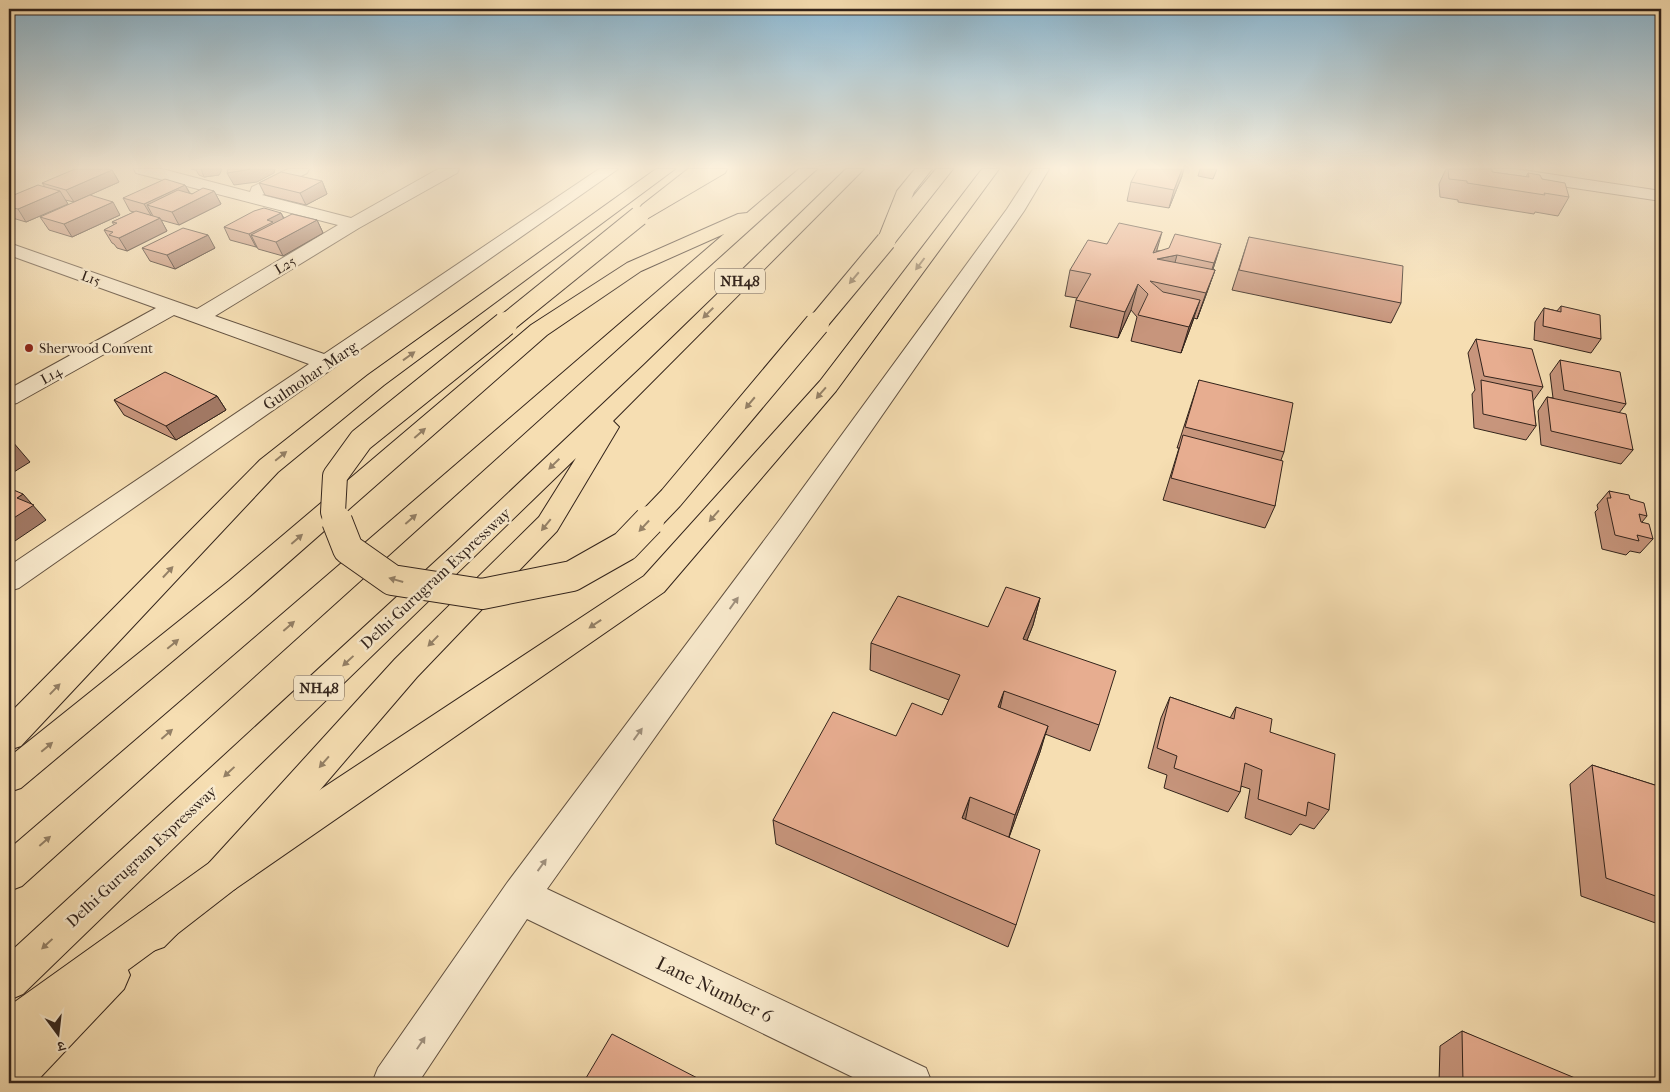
<svg xmlns="http://www.w3.org/2000/svg" width="1670" height="1092" font-family="'IM FELL French Canon','Noto Serif Devanagari',serif">
<style>
.lines{fill:none;stroke-linecap:round;stroke-linejoin:round}
.minor-casing{stroke:#635241;stroke-width:2}
.major-casing{stroke:#32231b;stroke-width:2}
.highway-casing{stroke:#32231b;stroke-width:2}
.minor{fill:#f9eacd;fill-rule:evenodd}
.major{fill:#f6deb2;fill-rule:evenodd}
.highway{fill:#f6deb2;fill-rule:evenodd}
.major-bridge-far2-casing{stroke:#32231b;stroke-width:21;stroke-linecap:butt}
.major-bridge-far1-casing{stroke:#32231b;stroke-width:26;stroke-linecap:butt}
.major-bridge-casing{stroke:#32231b;stroke-width:32;stroke-linecap:butt}
.major-bridge-far2{stroke:#f6deb2;stroke-width:19}
.major-bridge-far1{stroke:#f6deb2;stroke-width:24}
.major-bridge{stroke:#f6deb2;stroke-width:30}
.wall{fill:#c7957c;stroke:#32231b}
.shaded-wall{fill:#a27965;stroke:#32231b}
.building{fill:#e7ad90;stroke:#32231b}
.oneway{fill:#948066}
.oneway2{fill:#9f907d}
.poi-dot{fill:#8f2418;stroke:#f9eacd;stroke-width:2}
.labels{text-anchor:middle;stroke-width:5;stroke-linejoin:round;paint-order:stroke}
.far-street-label{font-size:14px;fill:#32231b;stroke:#f9eacd}
.far-poi-label{font-size:14px;fill:#32231b;stroke:#f9eacd;text-anchor:start}
.shield{fill:#f9eacd;stroke:#6e5f50;stroke-width:1}
.shield-label{font-size:15px;font-weight:bold;fill:#32231b}
.street-label{font-size:16px;fill:#32231b;stroke:#f9eacd}
.near-street-label{font-size:19px;fill:#32231b;stroke:#f9eacd}
</style>
<rect width="100%" height="100%" fill="#f6deb2"/>
<filter id="stains"><feTurbulence type="fractalNoise" baseFrequency=".004" numOctaves="4"/><feColorMatrix values="0 0 0 0 .2 0 0 0 0 .09 0 0 0 0 .02 0 0 0 .5 -.17"/></filter>
<radialGradient id="worn" r=".72"><stop offset=".6" stop-color="#630" stop-opacity="0"/><stop offset="1" stop-color="#630" stop-opacity=".3"/></radialGradient>
<g class="lines">
<g class="minor-casing">
<g id="minor">
<polygon points="134,169 162,169 250,192 252,187 288,169 309,169 307,173 262,195 351,218 438,169 459,169 457,173 359,228 215,316 324,354 599,169 618,169 19,588 9,591 9,566 309,364 174,315 17,403 9,405 9,389 156,308 9,255 9,243 197,309 338,225 136,173"/>
<polygon points="1033,169 1049,169 1024,211 801,532 547,889 926,1068 932,1083 865,1083 527,919 418,1083 372,1083 378,1068 507,883 781,518 1007,209"/>
<polygon points="1472,169 1515,169 1661,191 1661,201 1480,174 1474,173"/>
</g>
</g>
<g class="major-casing">
<g id="major">
<polygon points="656,169 675,169 384,385 278,472 21,746 9,750 9,714 260,460 368,375"/>
<polygon points="688,169 707,169 654,213 648,214 642,213 639,209 642,205"/>
<polygon points="936,169 953,169 893,245 886,247 879,245 877,241 879,237"/>
<polygon points="982,169 999,169 836,391 664,592 235,889 177,934 164,947 150,952 136,947 131,933 136,919 149,906 209,863 644,576 820,381"/>
<polygon points="110,955 124,961 130,975 124,989 35,1083 9,1083 9,1050 96,961"/>
</g>
</g>
<g class="highway-casing">
<g id="highway">
<polygon points="707,169 727,169 725,173 645,220 639,221 633,220 630,216 633,212"/>
<polygon points="799,169 817,169 22,886 9,891 9,849 724,234 641,271 547,335 249,597 21,788 9,792 9,757 229,581 531,325 627,263 738,214 747,213"/>
<polygon points="846,169 864,169 613,421 619,427 557,531 417,677 235,889 222,894 209,889 203,876 209,863 395,659 539,517 576,458 23,994 9,1000 9,953 451,547 644,365"/>
<polygon points="915,169 932,169 914,192 893,245 886,247 879,245 877,241 897,191"/>
<polygon points="163,901 177,906 182,920 177,934 24,1046 9,1052 9,1006 149,906"/>
</g>
</g>
<use href="#minor" class="minor"/>
<use href="#major" class="major"/>
<use href="#highway" class="highway"/>
<g class="major-bridge-far2-casing">
<g id="major-bridge-far2">
<polyline points="504,325 639,216"/>
<polyline points="816,325 886,241"/>
</g>
</g>
<g class="major-bridge-far1-casing">
<g id="major-bridge-far1">
<polyline points="337,522 333,512 335,476 361,440 505,324"/>
<polyline points="648,522 671,498 817,324"/>
</g>
</g>
<g class="major-bridge-casing">
<polyline id="major-bridge" points="337,521 348,549 392,580 482,594 572,576 625,546 649,521"/>
</g>
<use href="#major-bridge-far2" class="major-bridge-far2"/>
<use href="#major-bridge-far1" class="major-bridge-far1"/>
<use href="#major-bridge" class="major-bridge"/>
</g>
<g class="wall">
<polygon points="191,169 222,169 219,175 204,177 199,175 196,170"/>
<polygon points="1200,169 1217,169 1213,179 1198,176"/>
<polygon points="1446,169 1492,169 1492,172 1526,177 1528,173 1542,179 1569,197 1558,216 1535,212 1534,214 1458,202 1458,200 1440,197 1439,184"/>
<polygon points="112,170 119,182 74,202 65,200 68,204 26,222 9,217 9,197 45,187 42,183"/>
<polygon points="1182,176 1169,208 1127,201 1131,182"/>
<polygon points="322,181 327,194 306,205 265,195 259,183"/>
<polygon points="185,185 190,193 192,194 214,191 221,204 179,225 161,220 167,231 127,251 117,248 114,244 112,243 104,230 114,225 112,222 134,212 130,211 123,198"/>
<polygon points="281,213 284,218 317,220 323,233 283,256 258,249 257,247 256,247 230,240 224,227"/>
<polygon points="120,215 72,237 49,230 40,217"/>
<polygon points="1249,237 1401,303 1391,323 1232,290"/>
<polygon points="1107,244 1157,251 1221,244 1213,269 1215,270 1206,295 1197,319 1194,318 1181,353 1131,341 1137,317 1131,310 1118,338 1070,327 1076,300 1077,298 1065,296 1070,270"/>
<polygon points="142,248 215,248 175,269 150,261"/>
<polygon points="1561,306 1601,339 1591,353 1534,340 1535,322 1544,308 1557,311"/>
<polygon points="1476,339 1543,387 1533,401 1536,426 1526,440 1474,428 1472,394 1475,390 1468,353"/>
<polygon points="1560,360 1626,404 1619,413 1633,450 1621,464 1541,445 1538,411 1547,397 1553,398 1550,374"/>
<polygon points="1199,380 1284,452 1281,460 1275,506 1265,528 1163,500 1179,448 1177,448"/>
<polygon points="217,396 226,410 176,440 124,415 114,400"/>
<polygon points="1609,491 1630,499 1647,516 1642,522 1653,539 1640,553 1630,551 1626,555 1602,549 1595,512 1598,509 1597,505"/>
<polygon points="1040,598 1033,625 1027,640 1099,725 1090,751 1045,734 1040,752 1009,837 1016,925 1008,947 776,844 773,820 896,736 942,715 949,700 870,670 871,643 988,627"/>
<polygon points="1170,697 1230,718 1236,707 1270,732 1329,810 1314,829 1300,824 1291,835 1245,818 1250,789 1241,786 1240,792 1228,812 1164,788 1167,775 1148,768 1161,718"/>
<polygon points="1592,765 1661,787 1661,925 1581,896 1570,784"/>
<polygon points="1462,1031 1576,1083 1439,1083 1440,1046"/>
</g>
<g class="shaded-wall">
<polygon points="201,169 222,169 219,175 204,177"/>
<polygon points="251,169 275,169 274,173 257,182 234,185 227,173"/>
<polygon points="1182,169 1184,169 1182,176 1169,208 1174,190"/>
<polygon points="112,170 119,182 74,202 66,190"/>
<polygon points="322,181 327,194 306,205 300,193"/>
<polygon points="185,185 192,198 147,205 153,216 152,217 144,204"/>
<polygon points="60,191 68,204 26,222 18,209"/>
<polygon points="214,191 221,204 179,225 172,212"/>
<polygon points="113,202 120,215 72,237 64,224"/>
<polygon points="281,213 287,226 251,235 257,247 256,247 249,234 267,220"/>
<polygon points="160,218 167,231 127,251 119,238"/>
<polygon points="317,220 323,233 283,256 276,242"/>
<polygon points="1162,232 1155,257 1153,253"/>
<polygon points="208,235 215,248 175,269 167,255"/>
<polygon points="1221,244 1213,269 1206,288 1214,263"/>
<polygon points="1177,255 1170,281 1157,259"/>
<polygon points="1215,270 1206,295 1197,319 1206,293"/>
<polygon points="1138,284 1131,310 1118,338 1125,312"/>
<polygon points="1200,300 1191,326 1181,353 1189,327"/>
<polygon points="217,396 226,410 176,440 166,426"/>
<polygon points="12,441 30,462 9,475 9,443"/>
<polygon points="23,494 46,520 9,545 9,521 17,498"/>
<polygon points="1040,598 1033,625 1017,666 1023,639"/>
<polygon points="1004,691 998,717 998,707"/>
<polygon points="1048,726 1040,752 1008,840 1015,815"/>
<polygon points="970,797 965,822 962,818"/>
</g>
<g class="building">
<polygon points="75,169 109,169 112,170 66,190 42,183"/>
<polygon points="228,169 251,169 227,173"/>
<polygon points="1138,169 1182,169 1174,190 1131,182"/>
<polygon points="1448,169 1492,169 1492,172 1529,177 1528,173 1540,175 1542,179 1565,183 1569,197 1544,193 1545,195 1467,183 1467,181 1449,179"/>
<polygon points="281,172 322,181 300,193 259,183"/>
<polygon points="165,179 185,185 144,204 123,198"/>
<polygon points="38,185 60,191 18,209 9,207 9,197"/>
<polygon points="203,188 214,191 172,212 147,205 178,190 192,194"/>
<polygon points="90,195 113,202 64,224 40,217"/>
<polygon points="264,208 281,213 267,220 273,222 249,234 224,227 254,211"/>
<polygon points="136,211 160,218 119,238 109,235 113,232 104,230 117,223 112,222"/>
<polygon points="292,214 317,220 276,242 251,235"/>
<polygon points="1119,223 1162,232 1153,253 1169,248 1175,234 1221,244 1214,263 1177,255 1157,259 1215,270 1206,293 1150,281 1163,292 1200,300 1189,327 1138,315 1148,294 1138,284 1125,312 1076,300 1091,274 1070,270 1088,240 1107,244"/>
<polygon points="183,228 208,235 167,255 142,248"/>
<polygon points="1249,237 1403,266 1401,303 1239,270"/>
<polygon points="1561,306 1600,315 1601,339 1543,326 1544,308 1561,312"/>
<polygon points="1476,339 1532,349 1543,387 1484,376"/>
<polygon points="1560,360 1620,372 1626,404 1564,390"/>
<polygon points="165,372 217,396 166,426 114,400"/>
<polygon points="1199,380 1293,403 1284,452 1185,427"/>
<polygon points="1481,380 1532,391 1536,426 1483,414"/>
<polygon points="1547,397 1626,414 1633,450 1551,431"/>
<polygon points="1183,435 1283,461 1275,506 1171,478"/>
<polygon points="9,488 23,494 17,498 34,505 9,521"/>
<polygon points="1609,491 1629,495 1630,499 1644,503 1647,516 1639,514 1641,522 1649,524 1653,539 1637,535 1639,541 1615,535 1607,498 1611,498"/>
<polygon points="1006,587 1040,598 1023,639 1116,671 1099,725 1004,691 998,707 1048,726 1015,815 970,797 962,818 1040,850 1016,925 773,820 833,712 896,736 912,703 942,715 960,675 871,643 898,596 988,627"/>
<polygon points="1170,697 1234,719 1236,707 1272,719 1270,732 1335,754 1329,810 1308,802 1306,816 1258,799 1262,770 1245,763 1240,792 1174,768 1177,756 1157,748"/>
<polygon points="1592,765 1661,787 1661,898 1606,878"/>
<polygon points="1462,1031 1575,1078 1576,1083 1463,1083"/>
<polygon points="612,1034 707,1083 583,1083"/>
</g>
<defs><path id="oneway-solid" d="M-6-.8H1V-3.2L6.5 0L1 3.2V.8H-6Z" transform="scale(1.25)"/></defs>
<g class="oneway">
<use href="#oneway-solid" transform="translate(920 264) rotate(127)"/>
<use href="#oneway-solid" transform="translate(854 278) rotate(130)"/>
<use href="#oneway-solid" transform="translate(708 313) rotate(135)"/>
<use href="#oneway-solid" transform="translate(409 356) rotate(-36)"/>
<use href="#oneway-solid" transform="translate(821 393) rotate(131)"/>
<use href="#oneway-solid" transform="translate(750 403) rotate(130)"/>
<use href="#oneway-solid" transform="translate(420 433) rotate(-41)"/>
<use href="#oneway-solid" transform="translate(281 456) rotate(-39)"/>
<use href="#oneway-solid" transform="translate(554 464) rotate(136)"/>
<use href="#oneway-solid" transform="translate(714 516) rotate(131)"/>
<use href="#oneway-solid" transform="translate(411 519) rotate(-41)"/>
<use href="#oneway-solid" transform="translate(546 525) rotate(129)"/>
<use href="#oneway-solid" transform="translate(644 526) rotate(133)"/>
<use href="#oneway-solid" transform="translate(297 539) rotate(-41)"/>
<use href="#oneway-solid" transform="translate(168 572) rotate(-47)"/>
<use href="#oneway-solid" transform="translate(396 580) rotate(-164)"/>
<use href="#oneway-solid" transform="translate(595 624) rotate(146)"/>
<use href="#oneway-solid" transform="translate(289 626) rotate(-41)"/>
<use href="#oneway-solid" transform="translate(433 641) rotate(134)"/>
<use href="#oneway-solid" transform="translate(173 644) rotate(-40)"/>
<use href="#oneway-solid" transform="translate(348 661) rotate(137)"/>
<use href="#oneway-solid" transform="translate(55 689) rotate(-46)"/>
<use href="#oneway-solid" transform="translate(167 734) rotate(-41)"/>
<use href="#oneway-solid" transform="translate(47 747) rotate(-40)"/>
<use href="#oneway-solid" transform="translate(324 762) rotate(131)"/>
<use href="#oneway-solid" transform="translate(229 772) rotate(137)"/>
<use href="#oneway-solid" transform="translate(45 841) rotate(-41)"/>
<use href="#oneway-solid" transform="translate(47 944) rotate(137)"/>
</g>
<g class="oneway2">
<use href="#oneway-solid" transform="translate(734 603) rotate(-54)"/>
<use href="#oneway-solid" transform="translate(638 734) rotate(-54)"/>
<use href="#oneway-solid" transform="translate(542 865) rotate(-54)"/>
<use href="#oneway-solid" transform="translate(421 1043) rotate(-56)"/>
</g>
<linearGradient id="sky" x2="0" y2="1"><stop stop-color="#8ab7d2"/><stop offset="0.52" stop-color="#fbf0dc"/><stop offset="1" stop-color="#fbf0dc" stop-opacity="0"/></linearGradient>
<rect width="1670" height="322" fill="url(#sky)"/>
<circle class="poi-dot" cx="29" cy="348" r="5"/>
<g class="labels">
<g class="far-street-label">
<text transform="translate(285 265) rotate(-31)" y="5">L25</text>
<text transform="translate(91 278) rotate(20)" y="5">L15</text>
<text transform="translate(51 375) rotate(-29)" y="5">L14</text>
</g>
<g class="far-poi-label">
<text x="39" y="353">Sherwood Convent</text>
</g>
<g class="shield">
<rect x="715" y="268.5" width="50" height="25" rx="4"/>
<rect x="294" y="675.5" width="50" height="25" rx="4"/>
</g>
<g class="shield-label">
<text x="740" y="286">NH48</text>
<text x="319" y="693">NH48</text>
</g>
<g class="street-label">
<text transform="translate(310 375) rotate(-34)" y="6">Gulmohar Marg</text>
<text transform="translate(435 578) rotate(-43)" y="6">Delhi-Gurugram Expressway</text>
<text transform="translate(141 856) rotate(-43)" y="6">Delhi-Gurugram Expressway</text>
</g>
<g class="near-street-label">
<text transform="translate(715 989) rotate(26)" y="7">Lane Number 6</text>
</g>
</g>
<rect width="1670" height="1092" fill="none" stroke="#f6deb2" stroke-width="30"/>
<rect x="10" y="10" width="1650" height="1072" fill="none" stroke="#32231b" stroke-width="2.5"/>
<rect x="15" y="15" width="1640" height="1062" fill="none" stroke="#32231b"/>
<g transform="translate(58 1034) rotate(165)" stroke="#f9eacd" stroke-width="4" paint-order="stroke">
<path d="M0-4L9 19L0 12L-9 19Z" fill="#32231b"/>
<text y="-8" font-size="14" font-weight="bold" text-anchor="middle" fill="#32231b">उ</text>
</g>
<rect width="100%" height="100%" filter="url(#stains)"/>
<rect width="100%" height="100%" fill="url(#worn)"/>
</svg>
